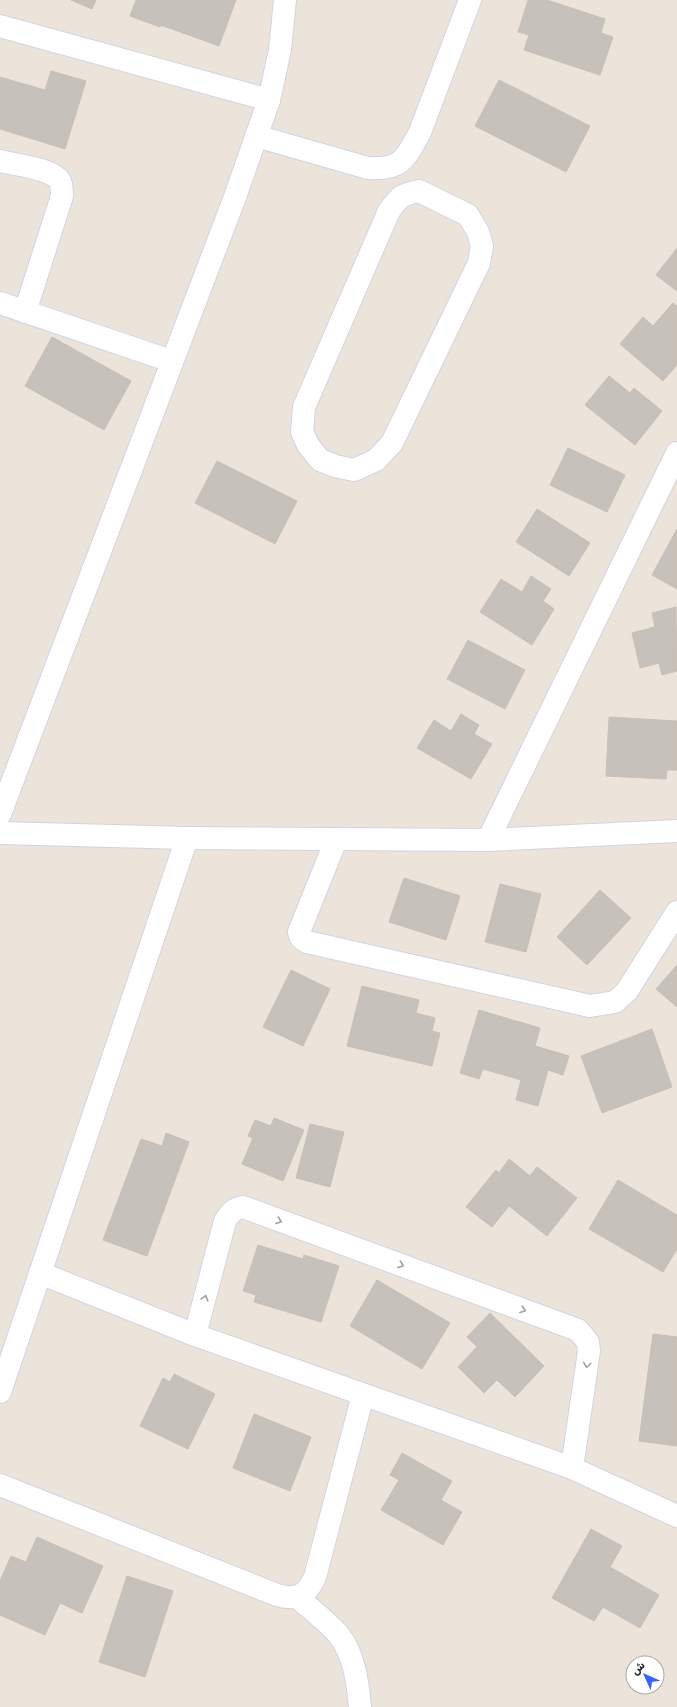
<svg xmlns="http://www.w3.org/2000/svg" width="677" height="1707" font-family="Rubik,Vazirmatn,sans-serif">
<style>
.building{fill:#c7c1bb;stroke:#c7c0b5}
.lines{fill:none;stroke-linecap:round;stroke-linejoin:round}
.minor-casing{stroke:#d0d4e2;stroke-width:24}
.minor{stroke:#fff;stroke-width:22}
.oneway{stroke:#9f9f9f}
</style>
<rect width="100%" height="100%" fill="#ece4db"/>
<g class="building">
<polygon points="71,0 96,0 92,9"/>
<polygon points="136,0 236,0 219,46 161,25 160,27 130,16"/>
<polygon points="528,0 547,0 605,19 601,33 613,37 600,75 524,50 529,35 518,32"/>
<polygon points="51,71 86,81 65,149 0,129 0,77 45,90"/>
<polygon points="499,80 590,126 566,172 475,126"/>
<polygon points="677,248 677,291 656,275"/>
<polygon points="673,303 677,306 677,365 663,381 620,344 643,317 653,326"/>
<polygon points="52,337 131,381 104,430 25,386"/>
<polygon points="609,376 630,393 634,388 662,411 635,445 585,405"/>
<polygon points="568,448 625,475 607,512 550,485"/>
<polygon points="217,461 297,501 275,544 195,503"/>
<polygon points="537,509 590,543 569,576 516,542"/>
<polygon points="677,529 677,589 652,575"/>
<polygon points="531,576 551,589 543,601 554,609 532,645 480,612 501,579 522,592"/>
<polygon points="676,607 677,671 662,675 659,663 640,668 632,633 655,627 652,613"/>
<polygon points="468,640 525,670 505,709 447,679"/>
<polygon points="461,714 479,725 474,734 492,744 471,779 417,748 434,720 451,731"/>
<polygon points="609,717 677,721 677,770 667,770 666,779 606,776"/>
<polygon points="404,878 460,896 446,940 389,922"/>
<polygon points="500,884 541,894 526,952 485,942"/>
<polygon points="600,890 631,918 587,965 557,937"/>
<polygon points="677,965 677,1007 656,989"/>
<polygon points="291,970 330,989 303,1046 263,1027"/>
<polygon points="362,986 419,1000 416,1013 435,1018 432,1031 440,1033 432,1066 347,1046"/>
<polygon points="479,1010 540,1028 535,1046 569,1056 563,1075 548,1070 538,1106 516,1100 521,1080 483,1069 479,1079 460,1073"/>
<polygon points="652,1029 672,1087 602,1113 581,1056"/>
<polygon points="274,1118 304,1130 283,1181 242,1164 253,1138 248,1136 255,1120 271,1126"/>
<polygon points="310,1124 344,1132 330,1187 296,1178"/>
<polygon points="166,1133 189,1142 147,1256 103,1240 141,1139 162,1146"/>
<polygon points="509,1159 530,1176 537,1167 577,1198 547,1236 509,1206 492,1227 466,1207 496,1170 499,1173"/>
<polygon points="618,1180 677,1215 677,1249 663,1272 589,1229"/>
<polygon points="258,1245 303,1259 304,1255 339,1266 321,1322 254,1302 256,1295 243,1291"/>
<polygon points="377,1280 450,1323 422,1369 350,1326"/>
<polygon points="490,1313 544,1366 515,1397 497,1380 484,1393 458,1367 477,1347 467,1337"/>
<polygon points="653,1334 677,1337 677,1446 639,1441"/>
<polygon points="174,1374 215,1394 188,1449 140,1426 163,1378 170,1382"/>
<polygon points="254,1414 311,1437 290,1491 233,1468"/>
<polygon points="402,1453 452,1481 441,1500 462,1512 443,1545 381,1510 399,1480 390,1475"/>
<polygon points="591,1529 622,1546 610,1567 659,1595 640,1628 603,1607 594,1621 552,1598"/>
<polygon points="37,1537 103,1566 82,1613 60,1603 45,1635 0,1615 0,1581 11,1556 26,1562"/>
<polygon points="127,1576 173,1591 145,1677 99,1662"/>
</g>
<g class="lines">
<g class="minor-casing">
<g id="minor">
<polyline points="0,26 269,100"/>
<path d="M256 136 368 168C401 170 405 160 420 132L470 0"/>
<path d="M0 161C15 165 52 168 60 181 62 186 62 191 62 196L25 312"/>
<path d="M419 191 468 215 478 232 482 246 479 263 392 443 376 460 354 470 335 466 320 460 308 445 302 432 304 407 389 211C399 197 402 194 419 191Z"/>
<polyline points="0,303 171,361"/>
<polyline points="0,814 235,197 269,100 280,50 285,0"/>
<polyline points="0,833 187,838 488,840 677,831"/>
<path d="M336 840 299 932C300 938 302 939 307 942L590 1006 615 1002 627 991 677 912"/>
<polyline points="488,840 677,453"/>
<polyline points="40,1273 195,1335 572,1468 677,1516"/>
<path d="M195 1335 225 1221C230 1213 233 1209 243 1207L578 1330 588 1342 589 1351 572 1468"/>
<polyline points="0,1392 187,838"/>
<path d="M0 1485 277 1595C297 1601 307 1595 315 1577L363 1395"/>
<path d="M297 1597C310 1609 326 1620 338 1634 354 1653 358 1683 360 1707"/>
</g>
</g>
<use href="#minor" class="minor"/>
</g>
<defs><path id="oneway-chevron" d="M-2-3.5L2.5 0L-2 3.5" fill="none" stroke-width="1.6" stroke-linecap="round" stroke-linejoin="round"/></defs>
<g class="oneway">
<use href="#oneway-chevron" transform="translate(279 1221) rotate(20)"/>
<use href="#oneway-chevron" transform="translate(401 1265) rotate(20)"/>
<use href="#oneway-chevron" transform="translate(205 1298) rotate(-75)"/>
<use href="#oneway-chevron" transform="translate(523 1310) rotate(20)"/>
<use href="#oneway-chevron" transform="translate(587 1365) rotate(98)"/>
</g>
<g transform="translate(645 1675) rotate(315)"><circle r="19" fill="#ffffff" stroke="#a9a9a9"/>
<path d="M0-3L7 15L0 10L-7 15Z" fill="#3964fa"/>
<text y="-6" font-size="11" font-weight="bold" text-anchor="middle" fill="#292929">ش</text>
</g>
</svg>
